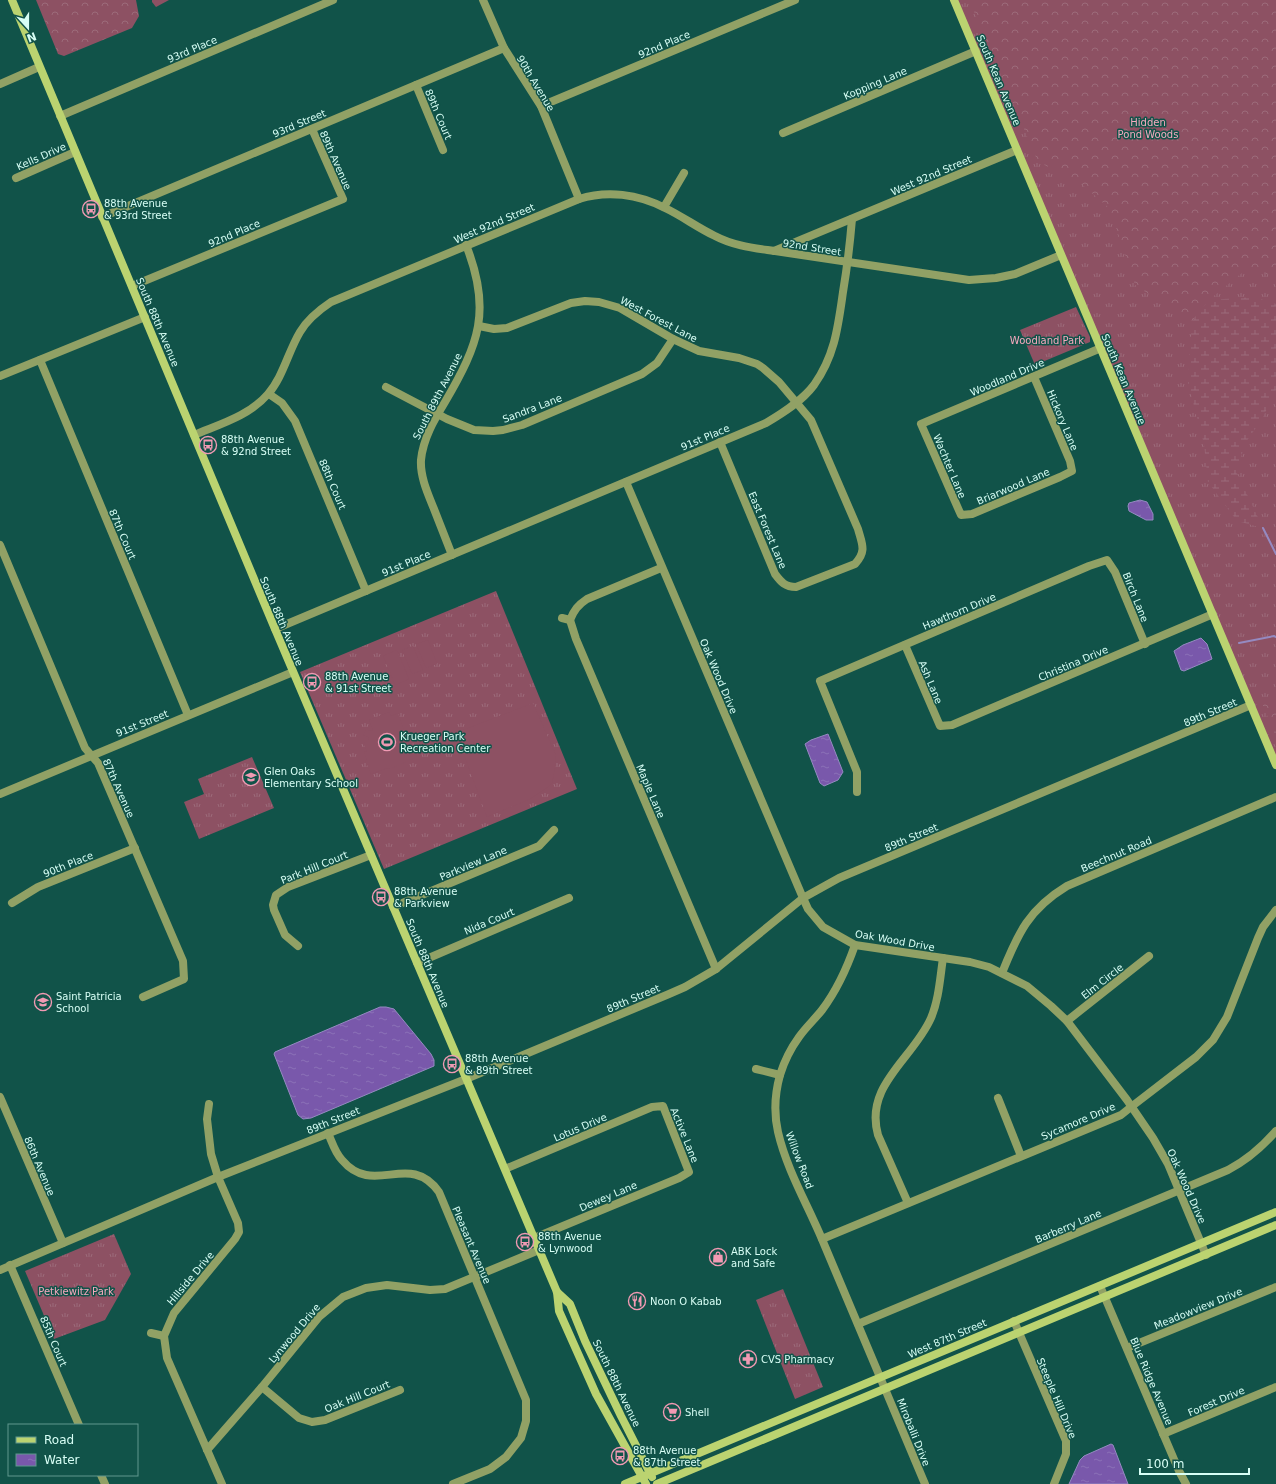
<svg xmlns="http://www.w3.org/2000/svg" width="1276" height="1484" font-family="'DejaVu Sans',sans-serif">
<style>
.grass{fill:url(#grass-tufts)}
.forest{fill:url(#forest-crowns)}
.wetland{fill:url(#wetland-marsh)}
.pitch{fill:#8d5163}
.water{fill:url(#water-ripples);stroke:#958ac1}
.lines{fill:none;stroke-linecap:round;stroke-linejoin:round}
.stream{stroke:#958ac1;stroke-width:2}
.street{stroke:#91a165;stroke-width:8}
.secondary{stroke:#bbd370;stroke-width:8}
.labels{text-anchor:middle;stroke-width:3;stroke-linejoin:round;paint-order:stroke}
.street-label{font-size:10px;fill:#d7fef5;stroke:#115349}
.park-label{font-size:10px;fill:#f7a9bf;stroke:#115349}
.poi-label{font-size:10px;fill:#d7fef5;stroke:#115349;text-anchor:start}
</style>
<defs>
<pattern id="grass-tufts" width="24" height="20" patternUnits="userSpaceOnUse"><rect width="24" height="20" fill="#8d5163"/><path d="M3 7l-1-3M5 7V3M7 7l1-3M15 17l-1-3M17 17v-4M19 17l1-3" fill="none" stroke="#9c6b7a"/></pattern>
<pattern id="forest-crowns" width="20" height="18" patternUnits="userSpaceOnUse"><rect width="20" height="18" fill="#8d5163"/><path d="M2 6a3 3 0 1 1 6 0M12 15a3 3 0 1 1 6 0" fill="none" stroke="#9c6b7a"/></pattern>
<pattern id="wetland-marsh" width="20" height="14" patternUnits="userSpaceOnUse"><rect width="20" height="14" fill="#8d5163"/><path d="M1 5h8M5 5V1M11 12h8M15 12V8" fill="none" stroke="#9c6b7a"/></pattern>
<pattern id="water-ripples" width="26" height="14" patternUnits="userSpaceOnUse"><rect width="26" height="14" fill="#7958ab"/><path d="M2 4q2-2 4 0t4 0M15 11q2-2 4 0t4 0" fill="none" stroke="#8b71b7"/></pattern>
</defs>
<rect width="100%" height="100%" fill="#115349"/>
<g class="grass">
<polygon points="152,0 169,0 156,7 152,2"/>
<polygon points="954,0 1276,0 1276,763"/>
<polygon points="1076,307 1090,337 1090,342 1035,365 1020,330"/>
<polygon points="496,591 577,789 384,869 300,672"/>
<polygon points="252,757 274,808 199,839 184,802 204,794 198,779"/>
<polygon points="114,1234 131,1274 105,1320 54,1339 25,1271"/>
<polygon points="783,1289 823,1387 795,1399 756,1300"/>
</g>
<g class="forest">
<polygon points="36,0 136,0 139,16 132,28 64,56 58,54"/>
<polygon points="969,0 1276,0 1276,277 1248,268 1209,300 1192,321 1168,307 1135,285 1110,209 1078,181 1038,162"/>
<polygon points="1276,701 1276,737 1262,703"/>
</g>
<polygon class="wetland" points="1254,297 1276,304 1276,390 1262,419 1246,442 1236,471 1263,528 1237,521 1208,482 1204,444 1188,383 1192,321 1209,300"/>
<g class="pitch">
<polygon points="428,640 437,664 426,668 416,644"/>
<polygon points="413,646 423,670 412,674 402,650"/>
<polygon points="397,650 409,679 395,685 383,656"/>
<polygon points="533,703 555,753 556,764 552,783 548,787 530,799 487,817 459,741 463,730"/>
<polygon points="389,712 391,716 398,713 409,744 412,743 417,757 390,769 387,768 371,774 365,760 367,760 364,752 367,751 363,743 369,740 368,737 363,735 366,729 370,731 373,730 369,720"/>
</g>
<g class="water">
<polygon points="1140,500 1147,502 1153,514 1153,520 1146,520 1129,511 1128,506 1129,503"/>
<polygon points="1201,638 1207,644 1212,659 1184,671 1181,670 1174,651 1183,645"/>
<polygon points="828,734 843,772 838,780 824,786 820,783 805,744 811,740"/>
<polygon points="380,1007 386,1007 394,1009 431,1054 434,1060 434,1066 311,1118 303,1119 298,1115 274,1054 275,1052"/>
<polygon points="1111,1444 1113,1445 1128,1484 1069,1484 1080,1460 1084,1456"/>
</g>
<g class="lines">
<g class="stream">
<polyline points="1263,528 1276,554"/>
<polyline points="1239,643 1274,636 1276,637"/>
</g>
<g class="street">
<polyline points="483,0 504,48 541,106 579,199"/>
<polyline points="0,84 39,67"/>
<polyline points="416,85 443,150"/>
<polyline points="541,106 795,0"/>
<polyline points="60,116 333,0"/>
<polyline points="783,133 976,51"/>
<polyline points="16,178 75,152"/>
<polyline points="664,207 684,173"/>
<polyline points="102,217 504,48"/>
<polyline points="775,251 969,280 996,278 1015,274 1061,255"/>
<polyline points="132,286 343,199 312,129"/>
<path d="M479 326 494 329 507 328 571 303 585 301 599 302 620 308 673 339 699 351 739 358 757 364 763 368 779 382 811 420 858 529C862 544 867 551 855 564L796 587C785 587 781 582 775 574L720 442"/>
<polyline points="40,360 188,715"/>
<polyline points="0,376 145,317"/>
<polyline points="1034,377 1070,461 1072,471 1060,477 972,514 961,515 921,424 1101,348"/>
<polyline points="386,387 447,419 474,430 493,431 503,430 522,425 642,374 657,363 673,339"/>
<polyline points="269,394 282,403 295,421 366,591"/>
<path d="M194 435C220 424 249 416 268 394 283 377 288 352 300 332 307 320 319 310 331 302L579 199C607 190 638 194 665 208 682 216 698 228 715 236 734 246 754 248 774 251L1017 150"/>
<polyline points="626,482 803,898 808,909 823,927 855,945 970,962 989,967 1027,986 1051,1006 1067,1021 1127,1100 1153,1138 1168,1164 1206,1255"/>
<polyline points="0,545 85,748 98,763 183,961 184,979 143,997"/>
<path d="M452 555C446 540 440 524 434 509 428 494 420 477 421 460 423 439 434 420 445 402 479 344 492 310 466 245"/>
<polyline points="562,618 570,620"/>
<polyline points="570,620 576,639 716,969"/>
<path d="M570 620C574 610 578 605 587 599L661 568"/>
<path d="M275 629 766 423C783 413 802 401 814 385 835 355 838 327 843 292 847 268 850 243 852 219"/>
<polyline points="905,645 940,726 952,725 1213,614"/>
<polyline points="857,792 857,772 820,681 1089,566 1107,560 1115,572 1145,644"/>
<polyline points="0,794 293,672"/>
<polyline points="12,903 38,887 135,848"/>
<polyline points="393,907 539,846 554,830"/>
<path d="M855 945C847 968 837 990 822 1010 815 1019 806 1027 799 1037 791 1048 784 1062 780 1075 775 1093 774 1114 778 1132 787 1171 809 1207 824 1244 858 1324 891 1404 925 1484"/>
<polyline points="298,946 285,935 274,910 273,905 276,895 288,887 371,855"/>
<polyline points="417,963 569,898"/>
<path d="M1002 973C1018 933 1029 909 1067 886L1276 797"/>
<polyline points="1067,1021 1149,956"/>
<polyline points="756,1069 780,1075"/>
<polyline points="0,1097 63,1243"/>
<polyline points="998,1098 1021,1156"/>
<polyline points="209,1104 207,1119 211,1154 218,1177 238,1223 239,1232 235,1239 174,1313 164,1336 167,1358 222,1484"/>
<path d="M328 1133C332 1142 335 1153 342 1160 374 1198 409 1150 439 1192L526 1400V1421L521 1438 506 1457 490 1469 453 1484"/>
<polyline points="505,1169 652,1107 663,1106 689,1172 679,1178 534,1238"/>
<path d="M908 1203 878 1135C864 1085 913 1059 931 1018 939 999 940 978 943 958"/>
<polyline points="822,1239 1121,1115 1131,1107 1196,1057 1213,1040 1227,1017 1258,938 1263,927 1276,910"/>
<polyline points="10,1265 79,1425"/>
<polyline points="0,1270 218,1177 466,1079 669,994 685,987 716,969 803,898 839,878 1251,705"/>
<polyline points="1100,1286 1179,1471 1186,1484"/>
<polyline points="1014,1321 1066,1441 1066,1454 1054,1484"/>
<path d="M858 1324 1228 1170C1247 1160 1262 1147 1276 1131"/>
<polyline points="151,1333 164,1336"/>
<polyline points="1127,1348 1276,1287"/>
<polyline points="262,1387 299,1418 312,1422 325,1420 400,1390"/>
<polyline points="1163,1434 1276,1387"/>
<polyline points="207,1450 262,1387 319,1317 343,1297 366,1288 387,1285 430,1290 445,1289 539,1250"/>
<polyline points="101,1475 105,1484"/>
</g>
<g class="secondary">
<polyline points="12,0 275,629 557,1292 559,1311 596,1394 646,1484"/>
<polyline points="954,0 1276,765"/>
<polyline points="557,1292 570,1304 585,1341 621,1416 652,1477"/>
<polyline points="625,1484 1276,1212"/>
<polyline points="657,1484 1276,1225"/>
</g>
</g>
<defs>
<g id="bus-ring" transform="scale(0.9)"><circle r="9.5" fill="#115349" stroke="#f19ab3" stroke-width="1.5"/><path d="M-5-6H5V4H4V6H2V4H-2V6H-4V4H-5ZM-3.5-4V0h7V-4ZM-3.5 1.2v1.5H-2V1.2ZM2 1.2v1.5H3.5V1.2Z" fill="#f19ab3"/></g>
<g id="stadium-ring" transform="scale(0.9)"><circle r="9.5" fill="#115349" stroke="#f19ab3" stroke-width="1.5"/><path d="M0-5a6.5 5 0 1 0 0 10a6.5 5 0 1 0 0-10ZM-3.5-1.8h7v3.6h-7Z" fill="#f19ab3"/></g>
<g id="school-ring" transform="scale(0.9)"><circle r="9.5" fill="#115349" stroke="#f19ab3" stroke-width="1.5"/><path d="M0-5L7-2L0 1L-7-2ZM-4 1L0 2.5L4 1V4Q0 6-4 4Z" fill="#f19ab3"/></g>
<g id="shop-ring" transform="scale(0.9)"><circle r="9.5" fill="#115349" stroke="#f19ab3" stroke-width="1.5"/><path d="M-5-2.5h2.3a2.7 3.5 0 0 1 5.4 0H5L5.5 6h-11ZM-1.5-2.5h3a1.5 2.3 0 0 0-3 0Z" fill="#f19ab3"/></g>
<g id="restaurant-ring" transform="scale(0.9)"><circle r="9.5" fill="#115349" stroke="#f19ab3" stroke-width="1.5"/><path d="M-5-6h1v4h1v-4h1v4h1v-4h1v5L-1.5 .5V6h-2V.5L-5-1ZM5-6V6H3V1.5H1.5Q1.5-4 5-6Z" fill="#f19ab3"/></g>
<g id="pharmacy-ring" transform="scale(0.9)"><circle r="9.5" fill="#115349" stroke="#f19ab3" stroke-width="1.5"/><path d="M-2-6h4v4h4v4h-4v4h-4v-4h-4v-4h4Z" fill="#f19ab3"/></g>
<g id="supermarket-ring" transform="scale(0.9)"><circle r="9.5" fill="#115349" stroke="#f19ab3" stroke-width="1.5"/><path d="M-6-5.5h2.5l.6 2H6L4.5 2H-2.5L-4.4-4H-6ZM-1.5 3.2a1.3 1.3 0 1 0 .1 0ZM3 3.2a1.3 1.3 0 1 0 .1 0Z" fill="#f19ab3"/></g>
</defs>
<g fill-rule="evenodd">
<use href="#bus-ring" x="91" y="209"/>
<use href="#bus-ring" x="208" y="445"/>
<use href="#bus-ring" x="312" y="682"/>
<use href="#stadium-ring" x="387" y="742"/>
<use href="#school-ring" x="251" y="777"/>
<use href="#bus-ring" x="381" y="897"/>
<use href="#school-ring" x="43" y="1002"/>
<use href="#bus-ring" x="452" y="1064"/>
<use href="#bus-ring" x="525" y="1242"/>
<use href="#shop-ring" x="718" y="1257"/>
<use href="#restaurant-ring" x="637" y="1301"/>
<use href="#pharmacy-ring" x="748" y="1359"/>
<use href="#supermarket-ring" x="672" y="1412"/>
<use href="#bus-ring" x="620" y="1456"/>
</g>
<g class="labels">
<g class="street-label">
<text transform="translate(664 44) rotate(-23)" y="4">92nd Place</text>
<text transform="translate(192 49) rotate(-23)" y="4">93rd Place</text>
<text transform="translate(999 80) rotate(67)" y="4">South Kean Avenue</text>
<text transform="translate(536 83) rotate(59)" y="4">90th Avenue</text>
<text transform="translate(875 83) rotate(-23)" y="4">Kopping Lane</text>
<text transform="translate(439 114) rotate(67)" y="4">89th Court</text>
<text transform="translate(299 123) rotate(-23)" y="4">93rd Street</text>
<text transform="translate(41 156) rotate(-24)" y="4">Kells Drive</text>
<text transform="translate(336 160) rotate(66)" y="4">89th Avenue</text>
<text transform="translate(931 175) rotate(-23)" y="4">West 92nd Street</text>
<text transform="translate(494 223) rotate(-23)" y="4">West 92nd Street</text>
<text transform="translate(234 233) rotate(-23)" y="4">92nd Place</text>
<text transform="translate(812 247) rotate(9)" y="4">92nd Street</text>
<text transform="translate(659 319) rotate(28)" y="4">West Forest Lane</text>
<text transform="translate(158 322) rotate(67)" y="4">South 88th Avenue</text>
<text transform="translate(1007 377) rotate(-23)" y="4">Woodland Drive</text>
<text transform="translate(1124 379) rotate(67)" y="4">South Kean Avenue</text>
<text transform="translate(437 396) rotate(-63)" y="4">South 89th Avenue</text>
<text transform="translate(532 408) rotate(-21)" y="4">Sandra Lane</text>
<text transform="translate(1063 420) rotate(67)" y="4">Hickory Lane</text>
<text transform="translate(705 437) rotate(-23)" y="4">91st Place</text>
<text transform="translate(950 466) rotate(67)" y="4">Wachter Lane</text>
<text transform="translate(333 484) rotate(67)" y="4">88th Court</text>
<text transform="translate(1013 486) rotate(-23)" y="4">Briarwood Lane</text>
<text transform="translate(768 530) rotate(67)" y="4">East Forest Lane</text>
<text transform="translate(123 534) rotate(67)" y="4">87th Court</text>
<text transform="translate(406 563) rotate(-23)" y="4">91st Place</text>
<text transform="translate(1136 597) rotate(68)" y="4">Birch Lane</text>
<text transform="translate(959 611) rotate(-23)" y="4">Hawthorn Drive</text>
<text transform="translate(282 621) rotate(67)" y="4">South 88th Avenue</text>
<text transform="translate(1073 663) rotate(-23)" y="4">Christina Drive</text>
<text transform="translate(719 676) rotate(67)" y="4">Oak Wood Drive</text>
<text transform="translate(931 682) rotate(67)" y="4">Ash Lane</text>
<text transform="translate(1210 712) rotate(-23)" y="4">89th Street</text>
<text transform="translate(142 723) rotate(-22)" y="4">91st Street</text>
<text transform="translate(119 788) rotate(66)" y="4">87th Avenue</text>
<text transform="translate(651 791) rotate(67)" y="4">Maple Lane</text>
<text transform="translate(911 837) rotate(-23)" y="4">89th Street</text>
<text transform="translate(1116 854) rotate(-23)" y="4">Beechnut Road</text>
<text transform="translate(473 863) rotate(-23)" y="4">Parkview Lane</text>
<text transform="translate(68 864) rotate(-22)" y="4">90th Place</text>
<text transform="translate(314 867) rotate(-22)" y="4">Park Hill Court</text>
<text transform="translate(489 921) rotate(-23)" y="4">Nida Court</text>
<text transform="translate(895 940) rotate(10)" y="4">Oak Wood Drive</text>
<text transform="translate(428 963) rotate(67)" y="4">South 88th Avenue</text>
<text transform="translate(1102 981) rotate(-38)" y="4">Elm Circle</text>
<text transform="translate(633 998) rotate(-23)" y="4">89th Street</text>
<text transform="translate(333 1120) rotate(-22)" y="4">89th Street</text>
<text transform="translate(1078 1121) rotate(-23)" y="4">Sycamore Drive</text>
<text transform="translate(580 1127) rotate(-23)" y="4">Lotus Drive</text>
<text transform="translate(685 1135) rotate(68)" y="4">Active Lane</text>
<text transform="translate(800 1160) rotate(69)" y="4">Willow Road</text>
<text transform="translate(40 1166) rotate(67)" y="4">86th Avenue</text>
<text transform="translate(1187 1186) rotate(66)" y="4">Oak Wood Drive</text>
<text transform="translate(608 1196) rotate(-23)" y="4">Dewey Lane</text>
<text transform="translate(1068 1226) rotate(-23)" y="4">Barberry Lane</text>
<text transform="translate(472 1245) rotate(67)" y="4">Pleasant Avenue</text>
<text transform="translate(190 1278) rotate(-50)" y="4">Hillside Drive</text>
<text transform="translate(1198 1308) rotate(-22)" y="4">Meadowview Drive</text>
<text transform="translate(294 1333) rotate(-50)" y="4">Lynwood Drive</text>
<text transform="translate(947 1338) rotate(-23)" y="4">West 87th Street</text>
<text transform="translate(54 1341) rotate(67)" y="4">85th Court</text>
<text transform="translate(1152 1381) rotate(67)" y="4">Blue Ridge Avenue</text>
<text transform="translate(617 1383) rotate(64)" y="4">South 88th Avenue</text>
<text transform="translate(357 1396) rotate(-22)" y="4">Oak Hill Court</text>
<text transform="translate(1057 1398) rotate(67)" y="4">Steeple Hill Drive</text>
<text transform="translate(1216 1401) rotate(-23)" y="4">Forest Drive</text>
<text transform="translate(914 1432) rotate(68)" y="4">Miroballi Drive</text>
</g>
<g class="park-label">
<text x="1148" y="126">Hidden<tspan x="1148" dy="12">Pond Woods</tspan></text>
<text x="1047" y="344">Woodland Park</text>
<text x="76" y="1295">Petkiewitz Park</text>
</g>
<g class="poi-label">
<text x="104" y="207">88th Avenue<tspan x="104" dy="12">&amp; 93rd Street</tspan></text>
<text x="221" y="443">88th Avenue<tspan x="221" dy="12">&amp; 92nd Street</tspan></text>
<text x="325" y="680">88th Avenue<tspan x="325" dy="12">&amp; 91st Street</tspan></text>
<text x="400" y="740">Krueger Park<tspan x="400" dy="12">Recreation Center</tspan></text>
<text x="264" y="775">Glen Oaks<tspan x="264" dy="12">Elementary School</tspan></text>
<text x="394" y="895">88th Avenue<tspan x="394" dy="12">&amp; Parkview</tspan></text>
<text x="56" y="1000">Saint Patricia<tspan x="56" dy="12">School</tspan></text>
<text x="465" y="1062">88th Avenue<tspan x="465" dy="12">&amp; 89th Street</tspan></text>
<text x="538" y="1240">88th Avenue<tspan x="538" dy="12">&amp; Lynwood</tspan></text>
<text x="731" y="1255">ABK Lock<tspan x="731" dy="12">and Safe</tspan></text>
<text x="650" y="1305">Noon O Kabab</text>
<text x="761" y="1363">CVS Pharmacy</text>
<text x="685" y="1416">Shell</text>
<text x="633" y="1454">88th Avenue<tspan x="633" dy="12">&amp; 87th Street</tspan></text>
</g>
</g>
<rect x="8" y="1424" width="130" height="52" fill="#115349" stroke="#60978e"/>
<rect x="16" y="1437" width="20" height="6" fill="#bbd370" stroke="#60978e"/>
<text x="44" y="1444" font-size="12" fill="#d7fef5">Road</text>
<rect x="16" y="1454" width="20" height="12" fill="url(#water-ripples)" stroke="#60978e"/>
<text x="44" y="1464" font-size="12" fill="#d7fef5">Water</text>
<g transform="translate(28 28) rotate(159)" stroke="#115349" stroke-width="3" paint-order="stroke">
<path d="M0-3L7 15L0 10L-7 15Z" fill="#d7fef5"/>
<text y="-6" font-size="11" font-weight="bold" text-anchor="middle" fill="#d7fef5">N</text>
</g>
<path d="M1140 1468v6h109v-6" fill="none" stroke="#d7fef5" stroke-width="2"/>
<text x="1146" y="1468" font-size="12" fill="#d7fef5" stroke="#115349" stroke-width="3" paint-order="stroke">100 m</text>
</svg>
